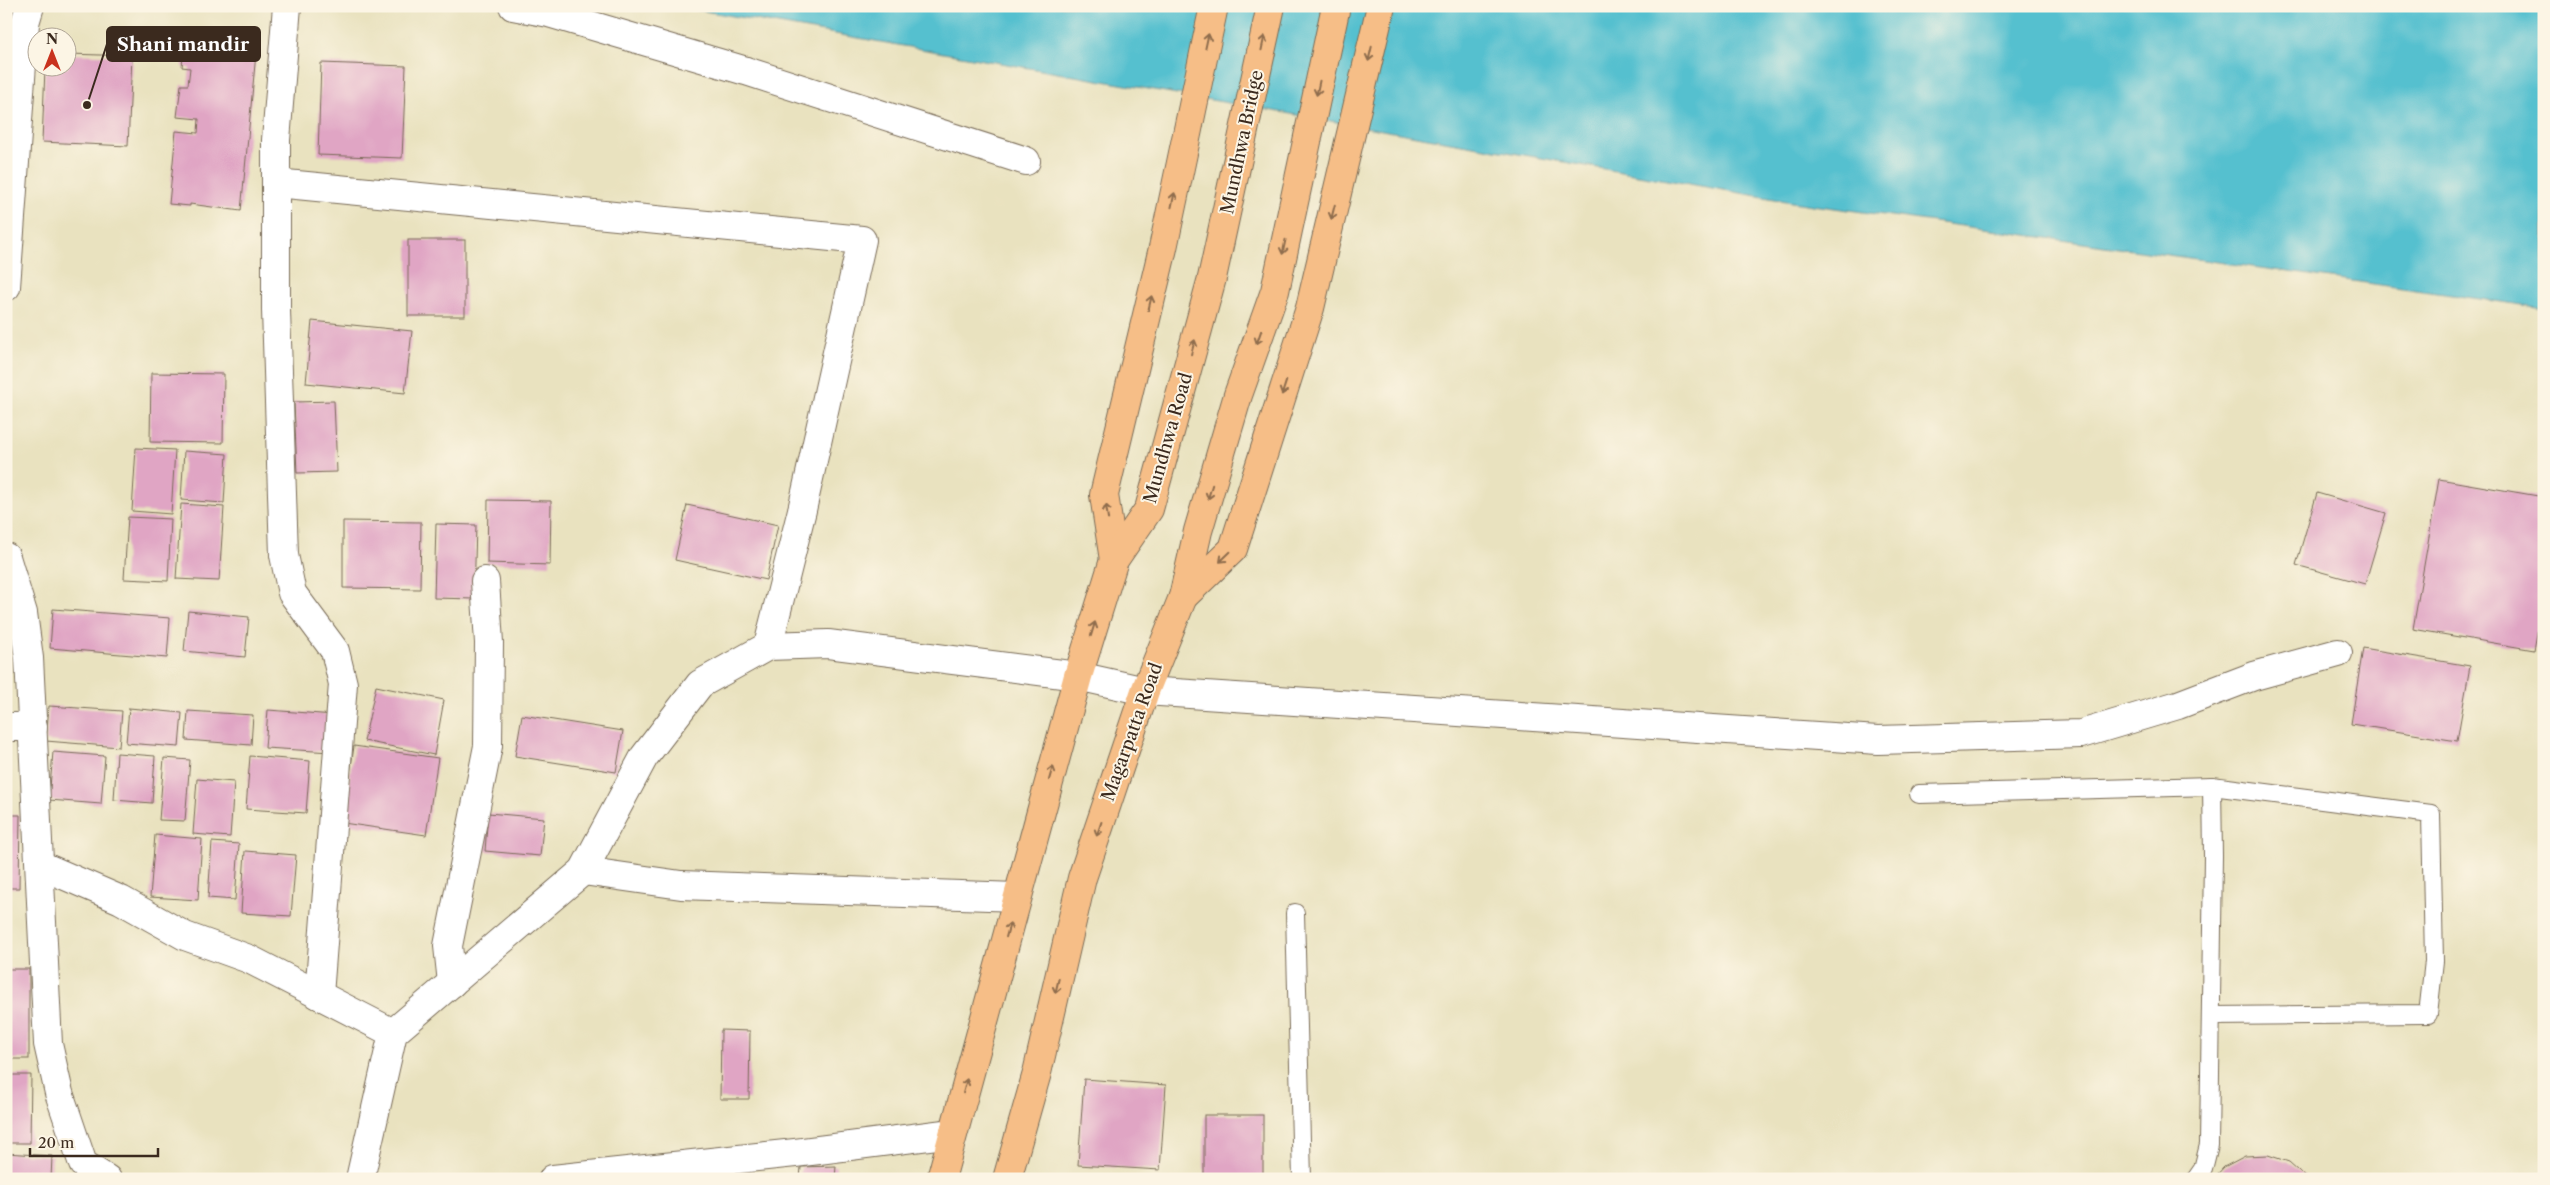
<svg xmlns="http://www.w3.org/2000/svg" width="2550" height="1185" font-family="'Libre Caslon Text',serif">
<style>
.water{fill:#54c0cf;stroke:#487576}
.building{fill:#e0a5c4}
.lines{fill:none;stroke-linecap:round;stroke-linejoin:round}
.lane-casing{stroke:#786a56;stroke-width:20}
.street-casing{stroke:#786a56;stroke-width:30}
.highway-casing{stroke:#786a56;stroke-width:30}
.lane{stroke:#fff;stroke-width:18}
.street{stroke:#fff;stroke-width:28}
.highway{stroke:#f6be87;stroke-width:28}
.oneway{stroke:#8f6d4d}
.labels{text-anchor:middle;stroke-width:4;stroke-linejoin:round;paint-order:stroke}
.street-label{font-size:18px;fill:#3b2a1e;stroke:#fcf5e5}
.leader{fill:none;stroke:#3b2a1e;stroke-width:2}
.callout-dot{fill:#3b2a1e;stroke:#fcf5e5;stroke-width:2}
.callout{fill:#3b2a1e;stroke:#3b2a1e;stroke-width:2}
.callout-label{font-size:19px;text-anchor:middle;font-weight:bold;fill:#fff}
</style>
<rect width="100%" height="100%" fill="#fcf5e5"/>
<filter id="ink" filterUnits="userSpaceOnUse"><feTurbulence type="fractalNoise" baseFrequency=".02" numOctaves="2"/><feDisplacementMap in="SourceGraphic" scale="10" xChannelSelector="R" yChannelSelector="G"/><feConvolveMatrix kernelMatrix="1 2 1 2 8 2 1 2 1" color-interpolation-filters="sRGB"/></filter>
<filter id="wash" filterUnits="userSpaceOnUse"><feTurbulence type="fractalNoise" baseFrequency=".0096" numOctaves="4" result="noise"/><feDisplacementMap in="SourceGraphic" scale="20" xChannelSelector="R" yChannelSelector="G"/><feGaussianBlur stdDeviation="1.12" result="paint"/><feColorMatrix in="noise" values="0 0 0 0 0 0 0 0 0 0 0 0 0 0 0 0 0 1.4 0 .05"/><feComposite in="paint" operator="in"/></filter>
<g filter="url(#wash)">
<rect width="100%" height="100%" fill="#e9e2bf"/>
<polygon class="water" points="676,6 2544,6 2544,308 1792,202"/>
<g id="blocks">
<g class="building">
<polygon points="185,32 199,33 198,37 217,39 216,49 230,50 231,40 257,43 241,211 190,204 190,206 169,204 176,131 198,133 199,119 177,117 181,85 188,85 190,68 182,67"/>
<polygon points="68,54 132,56 128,146 42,142 45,68 68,68"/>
<polygon points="321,63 406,66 402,158 318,155"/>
<rect x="408" y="240" width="57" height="76"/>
<polygon points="312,321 412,331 405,393 306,383"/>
<polygon points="151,373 224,374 223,443 150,442"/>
<polygon points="334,401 337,472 297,473 294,402"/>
<polygon points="136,448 175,450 171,514 132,511"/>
<polygon points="184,451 227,454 224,503 181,500"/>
<polygon points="2439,479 2544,497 2544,593 2534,650 2413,629"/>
<polygon points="2317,493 2386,513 2365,584 2296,565"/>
<polygon points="488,500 551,501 550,565 487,563"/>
<polygon points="181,504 224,507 219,581 176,579"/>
<polygon points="687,505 778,525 766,580 675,560"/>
<polygon points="128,517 171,519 168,581 124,579"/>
<polygon points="343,521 421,522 420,589 343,588"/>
<polygon points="436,524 476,525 474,599 434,598"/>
<polygon points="53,609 170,618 167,658 50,648"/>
<polygon points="188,611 249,617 245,657 184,651"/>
<polygon points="2363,648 2470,666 2457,741 2351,724"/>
<polygon points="376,686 444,700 434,755 364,741"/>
<polygon points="49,706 122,711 119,747 46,741"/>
<polygon points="129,708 182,713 179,747 126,743"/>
<polygon points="268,710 334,715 331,752 265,748"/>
<polygon points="188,711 253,715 251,745 186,740"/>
<polygon points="522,715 623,731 616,772 515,756"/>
<polygon points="354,746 438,758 426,835 343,823"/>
<polygon points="53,752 105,756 101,804 49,800"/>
<polygon points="117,753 155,756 152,803 114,800"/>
<polygon points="250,756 310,761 306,813 246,809"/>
<polygon points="164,758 190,760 185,821 159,820"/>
<polygon points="197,779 234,782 230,837 193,834"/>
<polygon points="488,813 544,818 540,856 485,851"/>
<polygon points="6,815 20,815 19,888 6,888"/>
<polygon points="155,835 202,839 198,900 150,897"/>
<polygon points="212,842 239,844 235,900 208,898"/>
<polygon points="245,851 296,855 291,916 241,913"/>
<rect x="6" y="969" width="23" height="90"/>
<polygon points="721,1030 750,1031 749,1099 720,1099"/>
<polygon points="6,1075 31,1075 30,1143 6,1143"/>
<polygon points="1084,1079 1166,1085 1160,1170 1078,1165"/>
<rect x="1204" y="1115" width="59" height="64"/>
<polygon points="6,1153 52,1156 51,1179 6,1179"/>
<polygon points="2268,1155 2289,1162 2308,1179 2213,1179 2224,1167 2245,1156"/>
<polygon points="836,1166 835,1179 800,1179 801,1167"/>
</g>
</g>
</g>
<g filter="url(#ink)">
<use href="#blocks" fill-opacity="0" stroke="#786a56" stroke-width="1"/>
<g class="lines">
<g class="lane-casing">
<g id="lane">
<polyline points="1919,794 2212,786 2431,814 2434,961 2428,1014 2211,1016"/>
<polyline points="1295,913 1302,1179"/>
<polyline points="2196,1179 2203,1169 2209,1145 2213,856 2212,786"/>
</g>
</g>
<g class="street-casing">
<g id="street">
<polyline points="287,6 276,140 276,310 284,555 292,593 335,651 343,684 319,995"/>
<polyline points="513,6 549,13 746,71 1026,161"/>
<polyline points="276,183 862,240 802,510 768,646"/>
<polyline points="6,287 25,23 30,6"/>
<polyline points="6,557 23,613 29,658 48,1044 59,1093 83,1164 107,1179"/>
<polyline points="6,727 33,727"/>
<polyline points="40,865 121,900 185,936 249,959 393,1033"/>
<polyline points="583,871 681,885 1017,897"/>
<polyline points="452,983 448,946 488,746 489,643 485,581"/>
<polyline points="360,1179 393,1033 583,871 644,757 700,684 768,646 828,644 1078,676 1145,691 1878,740 2081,734 2178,705 2254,676 2338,653"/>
<polyline points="553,1179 795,1153 952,1133"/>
</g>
</g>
<g class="highway-casing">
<g id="highway">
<polyline points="1114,560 1104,495 1163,248 1214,6"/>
<polyline points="1183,597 1233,549 1310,308 1381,6"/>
<polyline points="941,1179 1078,676 1114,560 1149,509 1212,278 1271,6"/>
<polyline points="1007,1179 1037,1073 1082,878 1145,691 1183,597 1198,531 1238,395 1275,291 1336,6"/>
</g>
</g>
<use href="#lane" class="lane"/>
<use href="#street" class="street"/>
<use href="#highway" class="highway"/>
</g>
<defs><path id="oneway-shaft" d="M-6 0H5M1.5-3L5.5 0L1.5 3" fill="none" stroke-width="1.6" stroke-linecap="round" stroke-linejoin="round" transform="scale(1.25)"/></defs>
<g class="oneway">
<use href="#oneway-shaft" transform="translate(1207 41) rotate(-78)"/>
<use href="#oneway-shaft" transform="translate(1263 43) rotate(-78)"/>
<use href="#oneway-shaft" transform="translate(1370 54) rotate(103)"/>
<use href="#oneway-shaft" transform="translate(1318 88) rotate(102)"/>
<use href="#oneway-shaft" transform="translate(1173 200) rotate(-78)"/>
<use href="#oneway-shaft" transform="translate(1333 212) rotate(104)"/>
<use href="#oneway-shaft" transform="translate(1284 247) rotate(102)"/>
<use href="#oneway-shaft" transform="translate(1150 303) rotate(-77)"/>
<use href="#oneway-shaft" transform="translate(1259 337) rotate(109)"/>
<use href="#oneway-shaft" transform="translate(1193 347) rotate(-75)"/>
<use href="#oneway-shaft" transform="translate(1284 388) rotate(108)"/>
<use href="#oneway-shaft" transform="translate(1210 492) rotate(107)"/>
<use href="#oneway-shaft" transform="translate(1107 512) rotate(-99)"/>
<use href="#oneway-shaft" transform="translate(1225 557) rotate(136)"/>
<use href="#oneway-shaft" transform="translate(1093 629) rotate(-73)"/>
<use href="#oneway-shaft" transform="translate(1051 773) rotate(-74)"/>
<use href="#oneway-shaft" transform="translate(1099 829) rotate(109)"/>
<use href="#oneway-shaft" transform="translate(1008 930) rotate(-75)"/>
<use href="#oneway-shaft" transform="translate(1057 986) rotate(103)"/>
<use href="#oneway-shaft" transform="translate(965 1086) rotate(-75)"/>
</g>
</g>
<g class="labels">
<g class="street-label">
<text transform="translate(1242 142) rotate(-78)" y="6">Mundhwa Bridge</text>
<text transform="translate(1168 438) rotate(-74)" y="6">Mundhwa Road</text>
<text transform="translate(1132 732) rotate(-70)" y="6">Magarpatta Road</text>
</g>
</g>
<path class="leader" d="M87 105L107 44"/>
<circle class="callout-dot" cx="87" cy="105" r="5"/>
<rect class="callout" x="107" y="27" width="153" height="34" rx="5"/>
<g class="callout-label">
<text x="183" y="51">Shani mandir</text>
</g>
<rect width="2550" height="1185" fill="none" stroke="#fcf5e5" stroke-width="25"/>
<g transform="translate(52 52)"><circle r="24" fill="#fcf5e5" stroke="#afa495"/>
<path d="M0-4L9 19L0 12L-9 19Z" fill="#c8321e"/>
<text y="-8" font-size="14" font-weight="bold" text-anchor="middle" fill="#3b2a1e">N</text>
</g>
<path d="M30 1148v8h128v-8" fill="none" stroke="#3b2a1e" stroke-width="2.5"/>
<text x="38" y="1148" font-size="15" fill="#3b2a1e" stroke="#fcf5e5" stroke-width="4" paint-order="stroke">20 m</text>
</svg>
